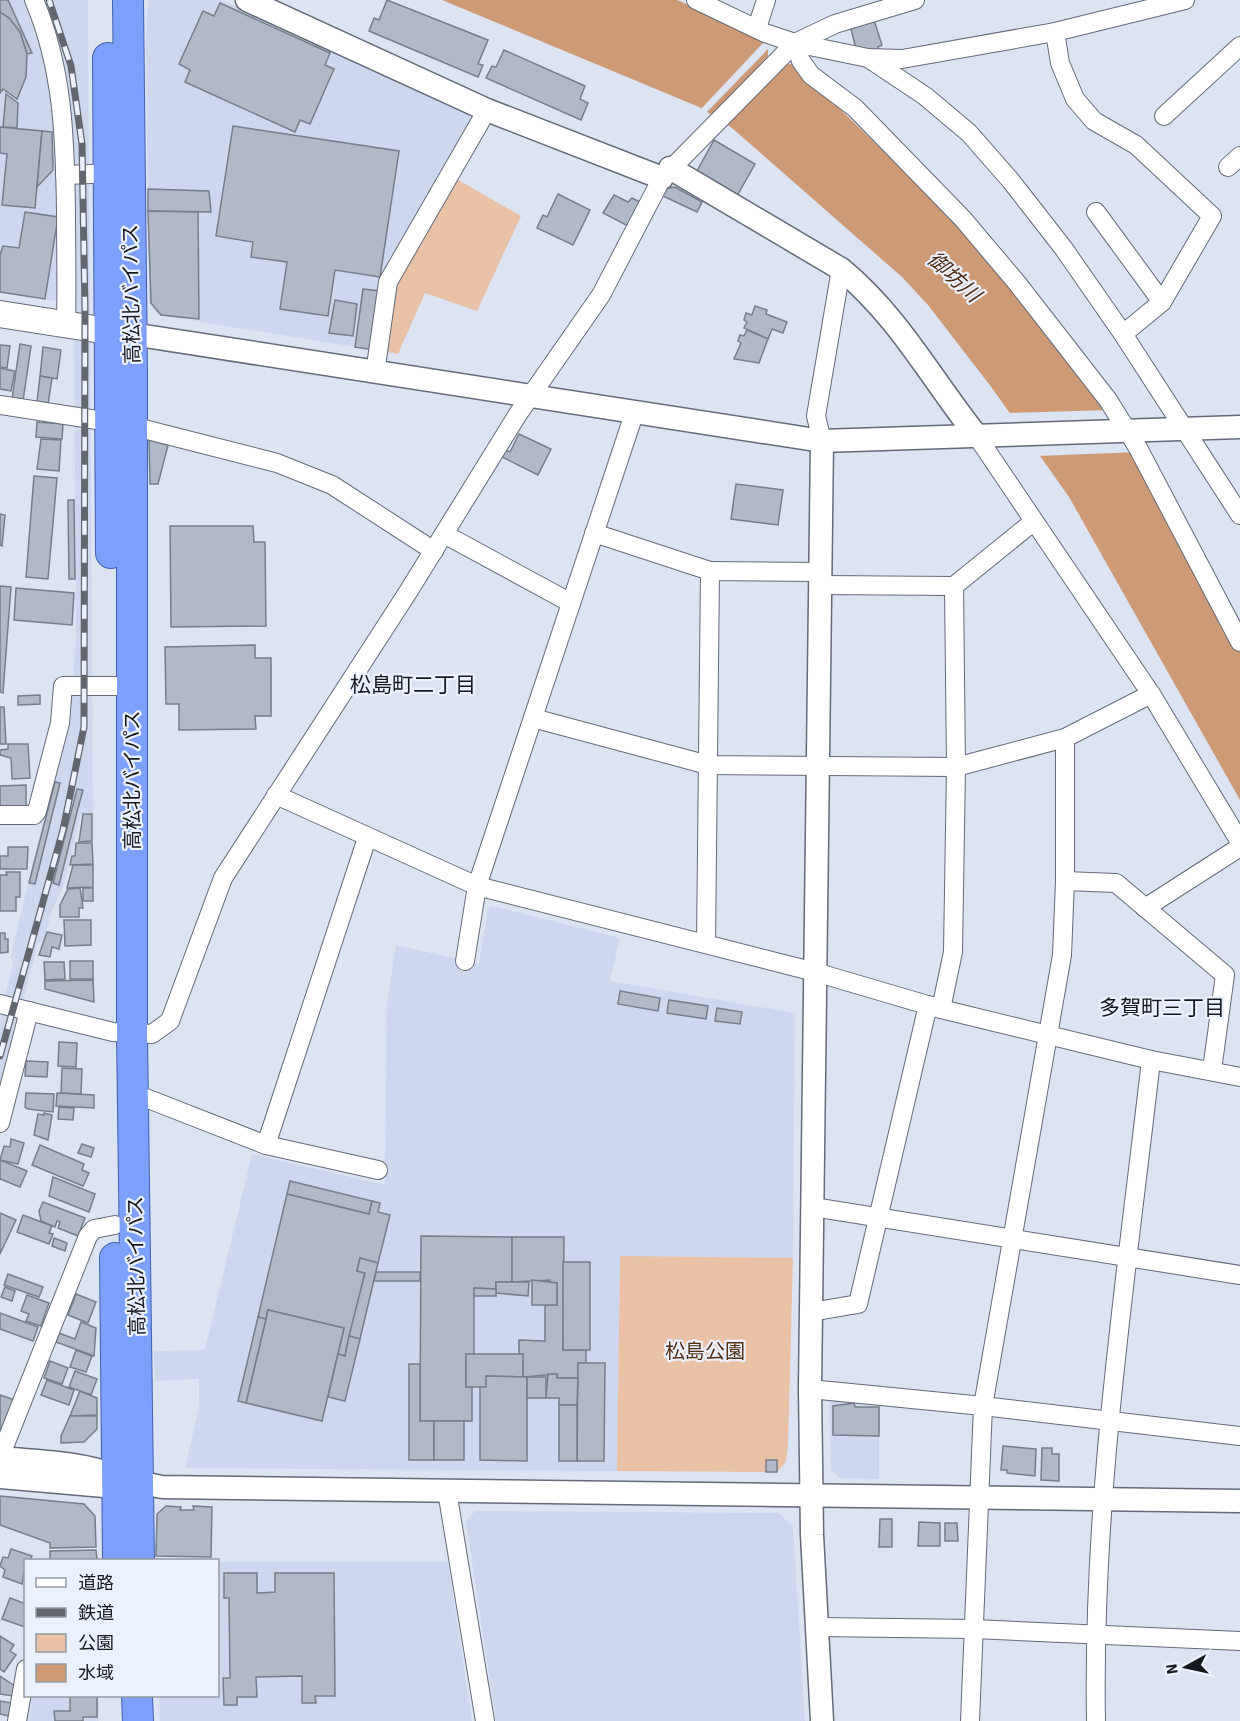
<svg xmlns="http://www.w3.org/2000/svg" width="1240" height="1721" font-family="'Source Sans 3','Noto Sans JP',sans-serif">
<style>
.built{fill:#cdd7ee}
.green{fill:#e9c1a6}
.water{fill:#ce9a76}
.pier{fill:#dce4f4}
.building{fill:#b1b8c7;stroke:#767d8b;stroke-width:1.5}
.lines{fill:none;stroke-linecap:round;stroke-linejoin:round}
.minor-casing{stroke:#636a78;stroke-width:20}
.tertiary-casing{stroke:#636a78;stroke-width:25}
.secondary-casing{stroke:#636a78;stroke-width:28}
.trunk-casing{stroke:#4261ad;stroke-width:32}
.minor{stroke:#fff;stroke-width:18}
.tertiary{stroke:#fff;stroke-width:22}
.secondary{stroke:#fff;stroke-width:26}
.trunk{stroke:#7ca0fb;stroke-width:30}
.rail-casing{stroke:#61666f;stroke-width:7}
.rail{stroke:#ebf1fe;stroke-width:4.5;stroke-dasharray:14;stroke-linecap:butt}
.labels{text-anchor:middle;stroke-width:4.5;stroke-linejoin:round;paint-order:stroke}
.street-label{font-size:20px;fill:#15181d;stroke:#ebf1fe}
.park-label{font-size:20px;fill:#512d11;stroke:#ebf1fe}
.water-label{font-size:21px;font-style:italic;fill:#512d12;stroke:#ebf1fe}
.neighbourhood-label{font-size:21px;fill:#15181d;stroke:#ebf1fe}
</style>
<rect width="100%" height="100%" fill="#dce4f4"/>
<g class="built">
<polygon points="0,0 23,0 49,75 58,136 60,302 0,292"/>
<polygon points="41,0 88,0 93,813 81,814 63,887 52,910 43,943 38,943 0,1092 0,1020 13,964 11,956 43,820 70,725 76,632 73,144 69,97"/>
<polygon points="148,0 222,0 472,115 474,121 374,350 158,315 149,304 146,46"/>
<polygon points="492,906 620,938 610,981 795,1013 793,1258 620,1257 617,1471 185,1468 199,1407 199,1379 155,1381 154,1351 205,1350 252,1154 385,1185 387,1003 396,945 479,964 488,908"/>
<polygon points="829,1400 879,1407 879,1479 840,1478 831,1470"/>
<polygon points="475,1511 779,1513 793,1527 805,1721 496,1721 466,1521"/>
<polygon points="218,1562 448,1562 472,1721 160,1721 159,1696 218,1696"/>
<polygon points="26,1696 99,1696 99,1721 22,1721"/>
</g>
<g class="green">
<polygon points="453,177 521,216 477,311 425,293 398,354 382,351 392,283"/>
<polygon points="620,1256 793,1258 788,1445 786,1462 777,1472 617,1471"/>
</g>
<polygon class="water" points="442,0 677,0 707,13 758,38 793,64 919,185 956,222 987,261 999,269 1137,453 1240,648 1240,800 1069,497 992,388 928,305 902,277 732,128 699,107"/>
<g class="pier">
<polygon points="765,41 795,63 785,65 725,127 710,117 768,56 768,49 705,114 700,110"/>
<polygon points="1111,410 1139,452 1037,456 1008,413"/>
</g>
<g class="building">
<polygon points="0,0 8,0 32,53 27,54 20,32 9,18 0,12"/>
<polygon points="387,0 488,40 478,64 483,65 478,77 369,31 374,18 379,20"/>
<polygon points="220,3 330,53 325,65 334,69 310,124 300,120 295,132 185,82 190,70 179,64 203,11 214,16"/>
<polygon points="0,12 9,18 20,32 27,54 26,77 17,99 3,89 0,93"/>
<polygon points="874,20 882,45 878,47 879,50 856,49 851,29"/>
<polygon points="504,50 585,86 580,99 588,103 581,120 486,78 492,66 496,67"/>
<polygon points="6,94 18,103 17,128 3,127"/>
<polygon points="233,126 399,151 380,277 335,270 328,316 280,309 287,262 251,257 253,242 216,236"/>
<polygon points="0,127 42,131 35,208 2,205 7,154 0,153"/>
<polygon points="42,131 52,132 53,170 37,187"/>
<polygon points="714,140 755,164 737,196 697,171"/>
<polygon points="675,187 702,202 697,212 661,195 663,189"/>
<polygon points="148,189 209,191 211,212 148,211"/>
<polygon points="558,194 590,210 573,245 537,228 543,215 547,217"/>
<polygon points="614,195 628,202 632,198 640,202 628,226 603,213"/>
<polygon points="148,211 198,212 199,319 161,315 151,303"/>
<polygon points="25,212 58,217 45,299 0,292 0,255 3,246 19,248"/>
<polygon points="363,289 381,291 374,350 355,347"/>
<polygon points="335,300 357,304 353,336 329,333"/>
<polygon points="755,306 767,310 766,314 787,322 783,333 772,329 768,339 744,328 747,322 744,320 746,313 752,315"/>
<polygon points="747,330 768,339 759,363 734,359 741,343 738,341 740,335 744,336"/>
<polygon points="20,344 31,346 23,401 12,399"/>
<polygon points="0,345 10,346 7,368 0,367"/>
<polygon points="43,347 61,350 57,379 40,376"/>
<polygon points="0,368 15,371 11,391 0,389"/>
<polygon points="40,376 52,378 48,404 37,402"/>
<polygon points="37,422 63,424 62,439 36,437"/>
<polygon points="519,434 551,449 538,475 502,457 506,450 510,452"/>
<polygon points="41,439 61,440 59,471 37,469"/>
<polygon points="149,440 168,445 158,484 150,484"/>
<polygon points="34,476 57,478 48,579 26,577"/>
<polygon points="736,484 783,490 778,525 731,519"/>
<polygon points="68,500 74,500 75,579 69,579"/>
<polygon points="0,514 5,515 2,546 0,545"/>
<polygon points="170,526 253,526 254,542 265,542 266,626 171,627"/>
<polygon points="0,586 11,587 3,693 0,692"/>
<polygon points="16,588 74,593 72,625 14,620"/>
<polygon points="255,645 255,658 271,658 271,716 255,716 256,729 179,730 179,704 166,704 165,647"/>
<polygon points="40,695 40,704 18,705 18,696"/>
<polygon points="0,707 4,707 6,744 0,744"/>
<polygon points="8,744 28,744 30,778 12,779 11,758 0,755 0,750 8,749"/>
<polygon points="55,782 60,783 35,884 29,883"/>
<polygon points="26,785 26,809 0,809 0,786"/>
<polygon points="77,789 83,790 77,812 59,885 53,883"/>
<polygon points="83,814 92,814 92,841 79,842"/>
<polygon points="76,843 92,843 93,864 70,865 72,856 75,856"/>
<polygon points="8,847 28,847 27,869 0,869 0,856 8,856"/>
<polygon points="73,865 93,865 93,887 67,888"/>
<polygon points="6,872 20,872 20,897 16,897 16,911 0,911 0,875 7,875"/>
<polygon points="80,888 83,908 79,908 79,917 60,917 60,905 68,889"/>
<rect x="83" y="888" width="10" height="13"/>
<polygon points="64,920 91,920 91,945 65,946"/>
<polygon points="47,932 62,935 59,949 52,947 50,957 39,955"/>
<polygon points="0,933 5,933 5,939 8,939 8,952 0,953"/>
<rect x="70" y="961" width="23" height="18"/>
<polygon points="44,962 64,962 65,979 45,980"/>
<polygon points="93,980 94,1002 45,989 45,981"/>
<polygon points="620,991 660,998 658,1011 618,1004"/>
<polygon points="669,1000 708,1006 706,1019 667,1013"/>
<polygon points="717,1008 742,1012 740,1024 715,1021"/>
<polygon points="59,1042 77,1043 76,1067 58,1066"/>
<polygon points="26,1061 48,1062 47,1077 25,1076"/>
<polygon points="62,1068 82,1069 81,1094 61,1093"/>
<polygon points="26,1093 54,1094 53,1112 28,1109 25,1107"/>
<polygon points="57,1093 94,1095 94,1108 56,1106"/>
<polygon points="59,1107 74,1108 73,1120 58,1119"/>
<polygon points="44,1113 52,1115 48,1140 34,1135 38,1114 44,1115"/>
<polygon points="11,1139 24,1143 18,1164 0,1160 4,1146 10,1147"/>
<polygon points="82,1144 94,1148 91,1157 78,1153"/>
<polygon points="40,1145 84,1164 82,1170 89,1173 83,1186 32,1165"/>
<polygon points="0,1160 27,1171 20,1187 0,1179"/>
<polygon points="53,1177 95,1194 89,1212 49,1196"/>
<polygon points="290,1181 372,1201 369,1214 287,1194"/>
<polygon points="287,1194 369,1214 372,1201 380,1203 378,1212 390,1215 378,1263 360,1258 357,1271 365,1273 345,1356 338,1354 344,1328 268,1310 266,1319 258,1317"/>
<polygon points="43,1202 85,1218 78,1236 58,1228 60,1222 57,1221 55,1227 41,1221 39,1211"/>
<polygon points="0,1213 16,1220 0,1254"/>
<polygon points="23,1215 52,1226 49,1233 53,1234 49,1244 17,1232"/>
<polygon points="421,1236 512,1237 512,1282 496,1282 496,1289 474,1288 474,1354 466,1354 466,1387 472,1387 472,1421 420,1421"/>
<polygon points="512,1237 564,1237 563,1350 586,1350 586,1363 578,1363 578,1378 557,1378 557,1374 523,1377 523,1354 519,1355 519,1340 545,1341 545,1305 557,1305 557,1283 550,1282 550,1280 512,1282"/>
<polygon points="54,1238 67,1243 65,1251 52,1246"/>
<polygon points="360,1258 378,1263 360,1339 349,1336 365,1273 357,1271"/>
<rect x="563" y="1262" width="27" height="88"/>
<polygon points="376,1272 420,1272 420,1281 374,1281"/>
<polygon points="8,1274 43,1287 39,1297 4,1285"/>
<polygon points="532,1280 557,1283 557,1305 532,1305"/>
<polygon points="496,1282 529,1282 528,1296 496,1293"/>
<polygon points="5,1287 15,1291 12,1301 1,1297"/>
<polygon points="474,1288 496,1289 496,1296 474,1296"/>
<polygon points="76,1294 96,1302 88,1323 68,1315"/>
<polygon points="27,1295 49,1303 41,1326 26,1321 29,1314 21,1311"/>
<polygon points="268,1310 344,1328 322,1421 246,1403"/>
<polygon points="0,1313 38,1327 33,1341 0,1329"/>
<polygon points="258,1317 266,1319 246,1403 238,1401"/>
<polygon points="81,1322 96,1328 94,1356 56,1342 59,1333 75,1339"/>
<polygon points="349,1336 360,1339 345,1401 328,1397 338,1354 345,1356"/>
<polygon points="76,1350 92,1356 86,1372 70,1367"/>
<polygon points="466,1354 523,1354 523,1377 486,1376 486,1387 466,1387"/>
<polygon points="50,1361 68,1368 62,1384 44,1378"/>
<polygon points="578,1363 605,1363 604,1461 577,1461"/>
<polygon points="409,1364 420,1364 420,1421 434,1421 434,1460 409,1460"/>
<polygon points="75,1371 97,1379 91,1395 69,1387"/>
<polygon points="548,1374 557,1374 557,1378 578,1378 577,1405 559,1405 559,1398 546,1398"/>
<polygon points="486,1376 527,1377 527,1461 480,1460 480,1387 486,1387"/>
<rect x="527" y="1377" width="19" height="21"/>
<polygon points="47,1380 74,1390 69,1405 41,1395"/>
<polygon points="80,1391 97,1398 97,1415 70,1416"/>
<polygon points="0,1395 15,1400 0,1437"/>
<polygon points="854,1403 855,1407 879,1407 879,1436 833,1435 833,1406"/>
<rect x="559" y="1405" width="18" height="56"/>
<polygon points="70,1416 97,1416 97,1429 84,1442 61,1443 61,1436"/>
<rect x="434" y="1421" width="30" height="39"/>
<polygon points="1003,1446 1036,1449 1035,1476 1007,1473 1007,1470 1001,1470"/>
<polygon points="1042,1448 1052,1448 1052,1454 1059,1454 1059,1481 1041,1480"/>
<rect x="766" y="1460" width="11" height="12"/>
<polygon points="0,1496 84,1504 95,1516 96,1547 50,1548 50,1543 0,1525"/>
<polygon points="166,1506 181,1507 180,1510 194,1510 193,1506 212,1507 211,1557 156,1556 157,1514"/>
<polygon points="880,1519 892,1519 892,1547 879,1547"/>
<polygon points="919,1522 940,1523 940,1546 918,1546"/>
<polygon points="945,1523 957,1523 958,1541 945,1541"/>
<polygon points="11,1549 32,1556 30,1560 26,1560 22,1584 3,1577 5,1570 0,1566 3,1557 8,1558"/>
<polygon points="96,1550 97,1560 50,1560 50,1551"/>
<polygon points="224,1573 257,1573 257,1593 275,1592 275,1573 334,1573 335,1696 315,1696 316,1703 302,1703 302,1676 256,1677 257,1697 237,1697 237,1705 224,1705 223,1678 230,1678 229,1598 224,1598"/>
<polygon points="10,1598 26,1604 25,1627 2,1619"/>
<polygon points="0,1636 14,1645 10,1651 16,1655 4,1672 0,1669"/>
<polygon points="0,1676 15,1686 13,1696 0,1694"/>
<polygon points="70,1696 97,1696 97,1717 83,1717 83,1721 55,1721 54,1711 70,1711"/>
<polygon points="0,1701 12,1703 9,1716 0,1714"/>
</g>
<g class="lines">
<g class="minor-casing">
<g id="minor">
<path d="M34 0C63 68 65 137 66 211 66 249 67 287 66 325"/>
<polyline points="696,0 765,33 795,43 868,58 902,59 1055,32 1185,0"/>
<polyline points="757,28 766,0"/>
<polyline points="1055,32 1060,63 1075,99 1094,121 1136,145 1212,216 1162,302 1123,334"/>
<polyline points="795,43 801,61 811,75 855,108 963,219 1017,283 1108,400 1138,448 1240,642"/>
<polyline points="868,58 925,96 969,133 1011,181 1064,249 1123,334 1240,515"/>
<polyline points="1164,116 1240,46"/>
<polyline points="1228,167 1240,156"/>
<polyline points="65,175 118,173"/>
<polyline points="1096,212 1162,302"/>
<polyline points="375,373 388,282 487,110"/>
<polyline points="0,405 110,422"/>
<polyline points="132,426 277,463 332,485 434,551"/>
<polyline points="976,435 1151,694 1240,842"/>
<polyline points="822,441 816,416 841,269"/>
<polyline points="594,533 710,571"/>
<polyline points="444,534 571,603"/>
<polyline points="820,585 954,586 1033,522"/>
<polyline points="533,718 708,765 956,767 1065,738 1151,694"/>
<polyline points="276,795 477,886 815,972 941,1009 1151,1060 1240,1077"/>
<polyline points="0,815 34,815 37,811 60,723 63,686 132,686"/>
<polyline points="1065,881 1116,883 1225,975 1212,1070"/>
<polyline points="1145,908 1240,847"/>
<polyline points="706,944 710,571 821,572"/>
<polyline points="465,961 477,886 635,411"/>
<polyline points="0,1004 113,1032 152,1034 170,1021 223,878 408,592 518,414 601,295 662,178 795,43 835,24 915,0"/>
<polyline points="941,1009 953,952 956,767 954,586"/>
<polyline points="133,1093 266,1145 367,838"/>
<polyline points="0,1123 29,1011"/>
<polyline points="266,1145 378,1170"/>
<polyline points="813,1207 1240,1275"/>
<polyline points="811,1312 858,1304 928,1005"/>
<polyline points="810,1389 983,1406 1240,1436"/>
<polyline points="0,1457 88,1236 94,1229 115,1225"/>
<polyline points="447,1491 485,1721"/>
<polyline points="818,1627 974,1629 1240,1641"/>
<polyline points="17,1721 26,1669"/>
<polyline points="970,1721 983,1406 1062,955 1065,881 1065,738"/>
<path d="M1096 1721C1092 1499 1126 1280 1151 1060"/>
</g>
</g>
<g class="tertiary-casing">
<g id="tertiary">
<polyline points="247,0 487,110 662,178"/>
<path d="M670 168 841 269C899 317 930 377 976 435"/>
<polyline points="132,334 822,441 1240,427"/>
<polyline points="822,441 810,1389 812,1535 822,1721"/>
<path d="M0 1458C29 1461 60 1461 89 1468 114 1473 137 1483 162 1487L1240 1501"/>
<polyline points="0,1477 116,1487 129,1485"/>
</g>
</g>
<g class="secondary-casing">
<polyline id="secondary" points="0,314 127,334"/>
</g>
<g class="trunk-casing">
<g id="trunk">
<polyline points="128,0 132,371 132,1033 139,1560"/>
<polyline points="108,58 111,553"/>
<polyline points="115,1258 118,1560"/>
<polyline points="137,1696 138,1721"/>
</g>
</g>
<use href="#minor" class="minor"/>
<use href="#tertiary" class="tertiary"/>
<use href="#secondary" class="secondary"/>
<use href="#trunk" class="trunk"/>
<g class="rail-casing">
<polyline id="rail" points="0,1056 63,830 84,727 85,310 82,144 71,66 49,0"/>
</g>
<use href="#rail" class="rail"/>
</g>
<g class="labels">
<g class="street-label">
<text transform="translate(131 294) rotate(-91)" y="7">高松北バイパス</text>
<text transform="translate(132 780) rotate(-90)" y="7">高松北バイパス</text>
<text transform="translate(136 1266) rotate(-91)" y="7">高松北バイパス</text>
</g>
<g class="park-label">
<text x="705" y="1358">松島公園</text>
</g>
<g class="water-label">
<text transform="translate(954 277) rotate(42)" y="7">御坊川</text>
</g>
<g class="neighbourhood-label">
<text x="413" y="692">松島町二丁目</text>
<text x="1162" y="1015">多賀町三丁目</text>
</g>
</g>
<rect x="24" y="1559" width="195" height="138" fill="#ebf1fe" stroke="#959aa4" stroke-width="1.5"/>
<rect x="36" y="1578" width="30" height="9" fill="#ffffff" stroke="#959aa4" stroke-width="1.5"/>
<text x="78" y="1589" font-size="18" fill="#15181d">道路</text>
<rect x="36" y="1608" width="30" height="9" fill="#61666f" stroke="#959aa4" stroke-width="1.5"/>
<text x="78" y="1619" font-size="18" fill="#15181d">鉄道</text>
<rect x="36" y="1634" width="30" height="18" fill="#e9c1a6" stroke="#959aa4" stroke-width="1.5"/>
<text x="78" y="1649" font-size="18" fill="#15181d">公園</text>
<rect x="36" y="1664" width="30" height="18" fill="#ce9a76" stroke="#959aa4" stroke-width="1.5"/>
<text x="78" y="1679" font-size="18" fill="#15181d">水域</text>
<g transform="translate(1186 1667) rotate(262)" stroke="#ebf1fe" stroke-width="4.5" paint-order="stroke">
<path d="M0-4.5L10 22L0 15L-10 22Z" fill="#15181d"/>
<text y="-9" font-size="16" font-weight="bold" text-anchor="middle" fill="#15181d">N</text>
</g>
</svg>
